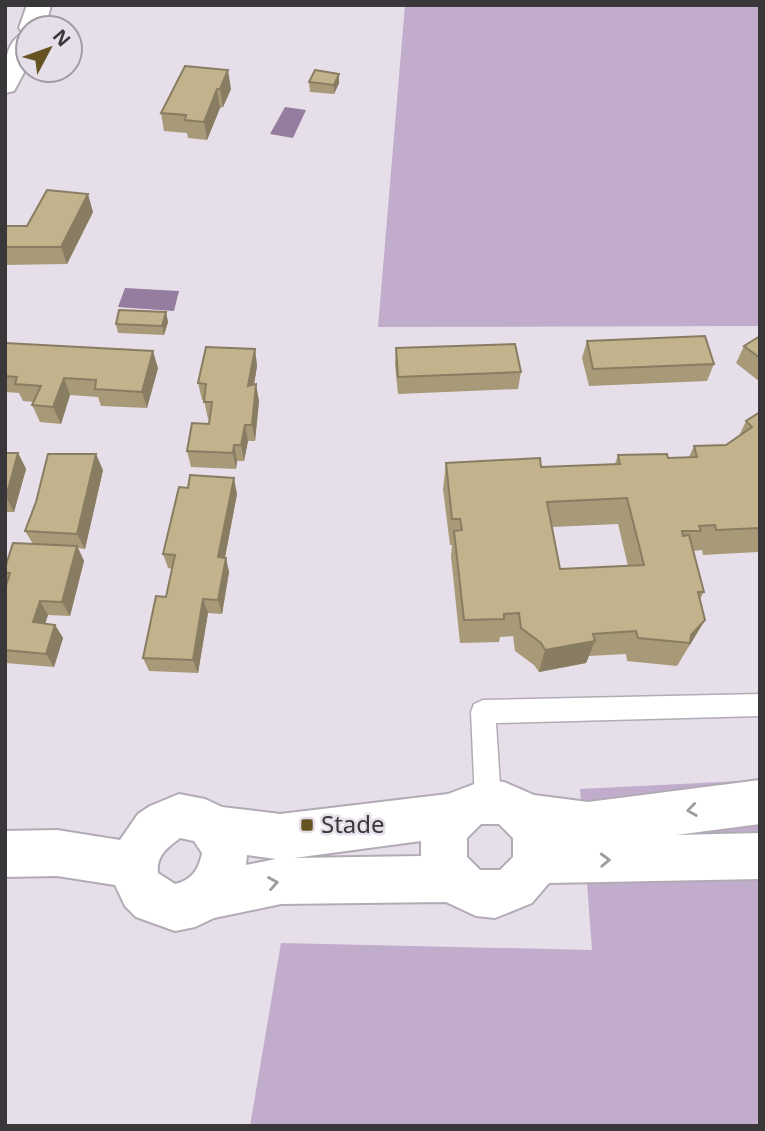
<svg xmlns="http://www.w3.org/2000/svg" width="765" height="1131" font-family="'Noto Sans',sans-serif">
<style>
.green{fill:#c1accc}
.water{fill:#947d9f}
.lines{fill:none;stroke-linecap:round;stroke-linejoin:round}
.service-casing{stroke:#b2abb5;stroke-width:3}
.minor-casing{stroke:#b2abb5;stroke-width:4}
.tertiary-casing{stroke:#b2abb5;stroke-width:4}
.service{fill:#fff;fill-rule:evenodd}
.minor{fill:#fff;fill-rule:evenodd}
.tertiary{fill:#fff;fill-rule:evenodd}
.wall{fill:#a89a78;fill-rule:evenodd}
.shaded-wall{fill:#887d62}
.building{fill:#c3b38c;stroke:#887d62;stroke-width:2;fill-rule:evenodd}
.oneway{stroke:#9c9b9d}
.poi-dot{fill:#655321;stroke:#e6dfe9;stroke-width:2.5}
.labels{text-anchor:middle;stroke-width:5;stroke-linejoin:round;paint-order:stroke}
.poi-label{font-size:24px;fill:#3a373b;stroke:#e6dfe9;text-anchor:start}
</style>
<rect width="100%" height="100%" fill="#e6dfe9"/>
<g class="green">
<polygon points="405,5 760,5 760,326 378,327"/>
<polygon points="760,780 760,1126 250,1126 281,943 592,950 580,789"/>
</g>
<g class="water">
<polygon points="285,107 306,110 293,138 270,134"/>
<polygon points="125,288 179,291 174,311 118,307"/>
</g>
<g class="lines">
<g class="service-casing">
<polygon id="service" points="760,694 760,716 496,723 501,801 497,810 488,814 479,810 475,801 471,712 474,704 483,700"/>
</g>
<g class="minor-casing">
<path id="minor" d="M27 5H51L45 28H28V65L14 91 5 93C5 73 2 44 23 33L19 28Z"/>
</g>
<g class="tertiary-casing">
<path id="tertiary" d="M485 780 504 782 534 795 588 802 760 780V824L676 835 760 833V879L549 883 532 903 495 918 476 916 446 902 281 904 214 918 195 927 175 931 136 917 125 906 115 885 57 876 5 877V831L57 830 120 840 138 814 150 806 179 794 205 799 222 807 280 814 448 794ZM481 824H499L513 838V857L500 870H480L467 857V838ZM180 838 194 841 202 853C199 869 192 880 175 884L158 873C156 856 167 848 180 838ZM421 841V856L294 858ZM247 855 276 859 246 865Z"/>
</g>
<use href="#service" class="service"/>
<use href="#minor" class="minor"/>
<use href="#tertiary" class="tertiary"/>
</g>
<g class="wall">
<polygon points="185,66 231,89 223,107 220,108 207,140 188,138 187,133 164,131 161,113"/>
<polygon points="309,82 339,83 334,94 310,92"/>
<polygon points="93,212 67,264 5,265 5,226 27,226"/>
<polygon points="166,312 168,322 164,335 118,333 116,324"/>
<polygon points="760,336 760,382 736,363 744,346"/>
<polygon points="587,341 714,364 707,381 589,386 582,358"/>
<polygon points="5,343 158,368 147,408 101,406 98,397 70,395 61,424 40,422 32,405 34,402 23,401 19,393 5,392"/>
<polygon points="396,348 521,372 518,389 398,394 395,365"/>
<polygon points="255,349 257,366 254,385 259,401 255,441 248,441 244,461 237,461 236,469 191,467 187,451 209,424 210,419 208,419 204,400 202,400 198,383"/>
<path d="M760 412V550L758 552 703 555 702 550 693 551 704 592 700 599 705 620 677 666 627 661 626 654 589 656 586 663 539 672 534 665 515 651 513 636 500 637 499 642 460 643 451 556 452 545H450L443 489 446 463 541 467 615 464 618 455 668 458 689 457 694 446 726 445 739 436 746 421ZM618 524 628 566 560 569 552 527Z"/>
<polygon points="5,453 18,453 26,469 14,512 5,512"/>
<polygon points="103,470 85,549 78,548 84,561 70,616 48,615 45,624 55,625 63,638 54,667 5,663 5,589 8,580 5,575 5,568 33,544 25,531"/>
<polygon points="237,494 225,558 229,572 222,614 208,613 198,673 149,671 143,658 166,597 172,569 168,568 163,554"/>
</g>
<g class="shaded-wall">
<polygon points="228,70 231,89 223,107 220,89"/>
<polygon points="339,74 339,83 334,94 334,85"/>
<polygon points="217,89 220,108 207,140 204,122"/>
<polygon points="88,194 93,212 67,264 61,247"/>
<polygon points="166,312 168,322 164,335 162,326"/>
<polygon points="255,349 257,366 251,402 248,386"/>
<polygon points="153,351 158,368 147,408 142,392"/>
<polygon points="64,378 70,395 61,424 53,407"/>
<polygon points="256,384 259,401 255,441 252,425"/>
<polygon points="245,425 248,441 244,461 241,445"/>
<polygon points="234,445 237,461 236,469 233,453"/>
<polygon points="18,453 26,469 14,512 6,497"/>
<polygon points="96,454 103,470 85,549 77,534"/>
<polygon points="234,478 237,494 222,572 218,557"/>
<polygon points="77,546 84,561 70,616 62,602"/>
<polygon points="226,558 229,572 222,614 218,600"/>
<polygon points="203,599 208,613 198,673 193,660"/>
<polygon points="40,601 48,615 41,636 33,622"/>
<polygon points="705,620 691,643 688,647 690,643 691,635"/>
<polygon points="55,625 63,638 54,667 46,654"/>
<polygon points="595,641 586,663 539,672 545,650"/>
</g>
<g class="building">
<polygon points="185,66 228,70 220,89 217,89 204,122 185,120 186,115 161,113"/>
<polygon points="315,70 339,74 334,85 309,82"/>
<polygon points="47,190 88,194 61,247 5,247 5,226 27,226"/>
<polygon points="119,310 166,312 162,326 116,324"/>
<polygon points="705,336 714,364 593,369 587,341"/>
<polygon points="760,336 760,358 744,346"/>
<polygon points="5,343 153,351 142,392 95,389 96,380 64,378 53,407 32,405 41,386 15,384 17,377 5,376"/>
<polygon points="515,344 521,372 398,377 396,348"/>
<polygon points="206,347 255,349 248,386 256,384 252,425 245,425 241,445 234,445 233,453 187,451 192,423 209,424 212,402 204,402 206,384 198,383"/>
<path d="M760 412V528L716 530 715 525 699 526 701 531H682L683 536 689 535 704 592H698L705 620 691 635 690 643 638 638 636 631 593 634 595 641 545 650 541 643 521 628 519 613 504 614V619L464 620 454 531 462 530 460 519H452L446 463 540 458 541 467 620 464 618 455 667 454 668 458 697 457 694 446 726 445 752 427 746 421ZM627 498 644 565 560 569 547 502Z"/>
<polygon points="5,453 18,453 6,497 5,497"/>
<polygon points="48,454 96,454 77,534 25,531 36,502"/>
<polygon points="190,475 234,478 218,557 226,558 218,600 203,599 193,660 143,658 156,596 166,597 175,555 163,554 179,487 188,488"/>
<polygon points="13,543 77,546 62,602 40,601 33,622 55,625 46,654 5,650 5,589 10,573 5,573 5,568"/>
</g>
<defs><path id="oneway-chevron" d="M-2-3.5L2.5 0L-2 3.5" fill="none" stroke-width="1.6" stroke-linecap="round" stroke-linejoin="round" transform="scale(1.75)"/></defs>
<g class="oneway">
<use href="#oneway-chevron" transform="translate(692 810) rotate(172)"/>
<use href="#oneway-chevron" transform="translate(605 860) rotate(-2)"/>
<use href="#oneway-chevron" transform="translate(273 883) rotate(-10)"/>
</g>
<rect class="poi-dot" x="300" y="818" width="14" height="14" rx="3.5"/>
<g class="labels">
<g class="poi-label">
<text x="321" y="833">Stade</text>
</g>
</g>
<rect width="765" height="1131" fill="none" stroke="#3a373b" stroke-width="14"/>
<g transform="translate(49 49) rotate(49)"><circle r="33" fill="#e6dfe9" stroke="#a19ca3" stroke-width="2"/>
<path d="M0-5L12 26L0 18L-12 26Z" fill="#655321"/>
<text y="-10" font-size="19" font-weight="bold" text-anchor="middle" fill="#3a373b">N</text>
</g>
</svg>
